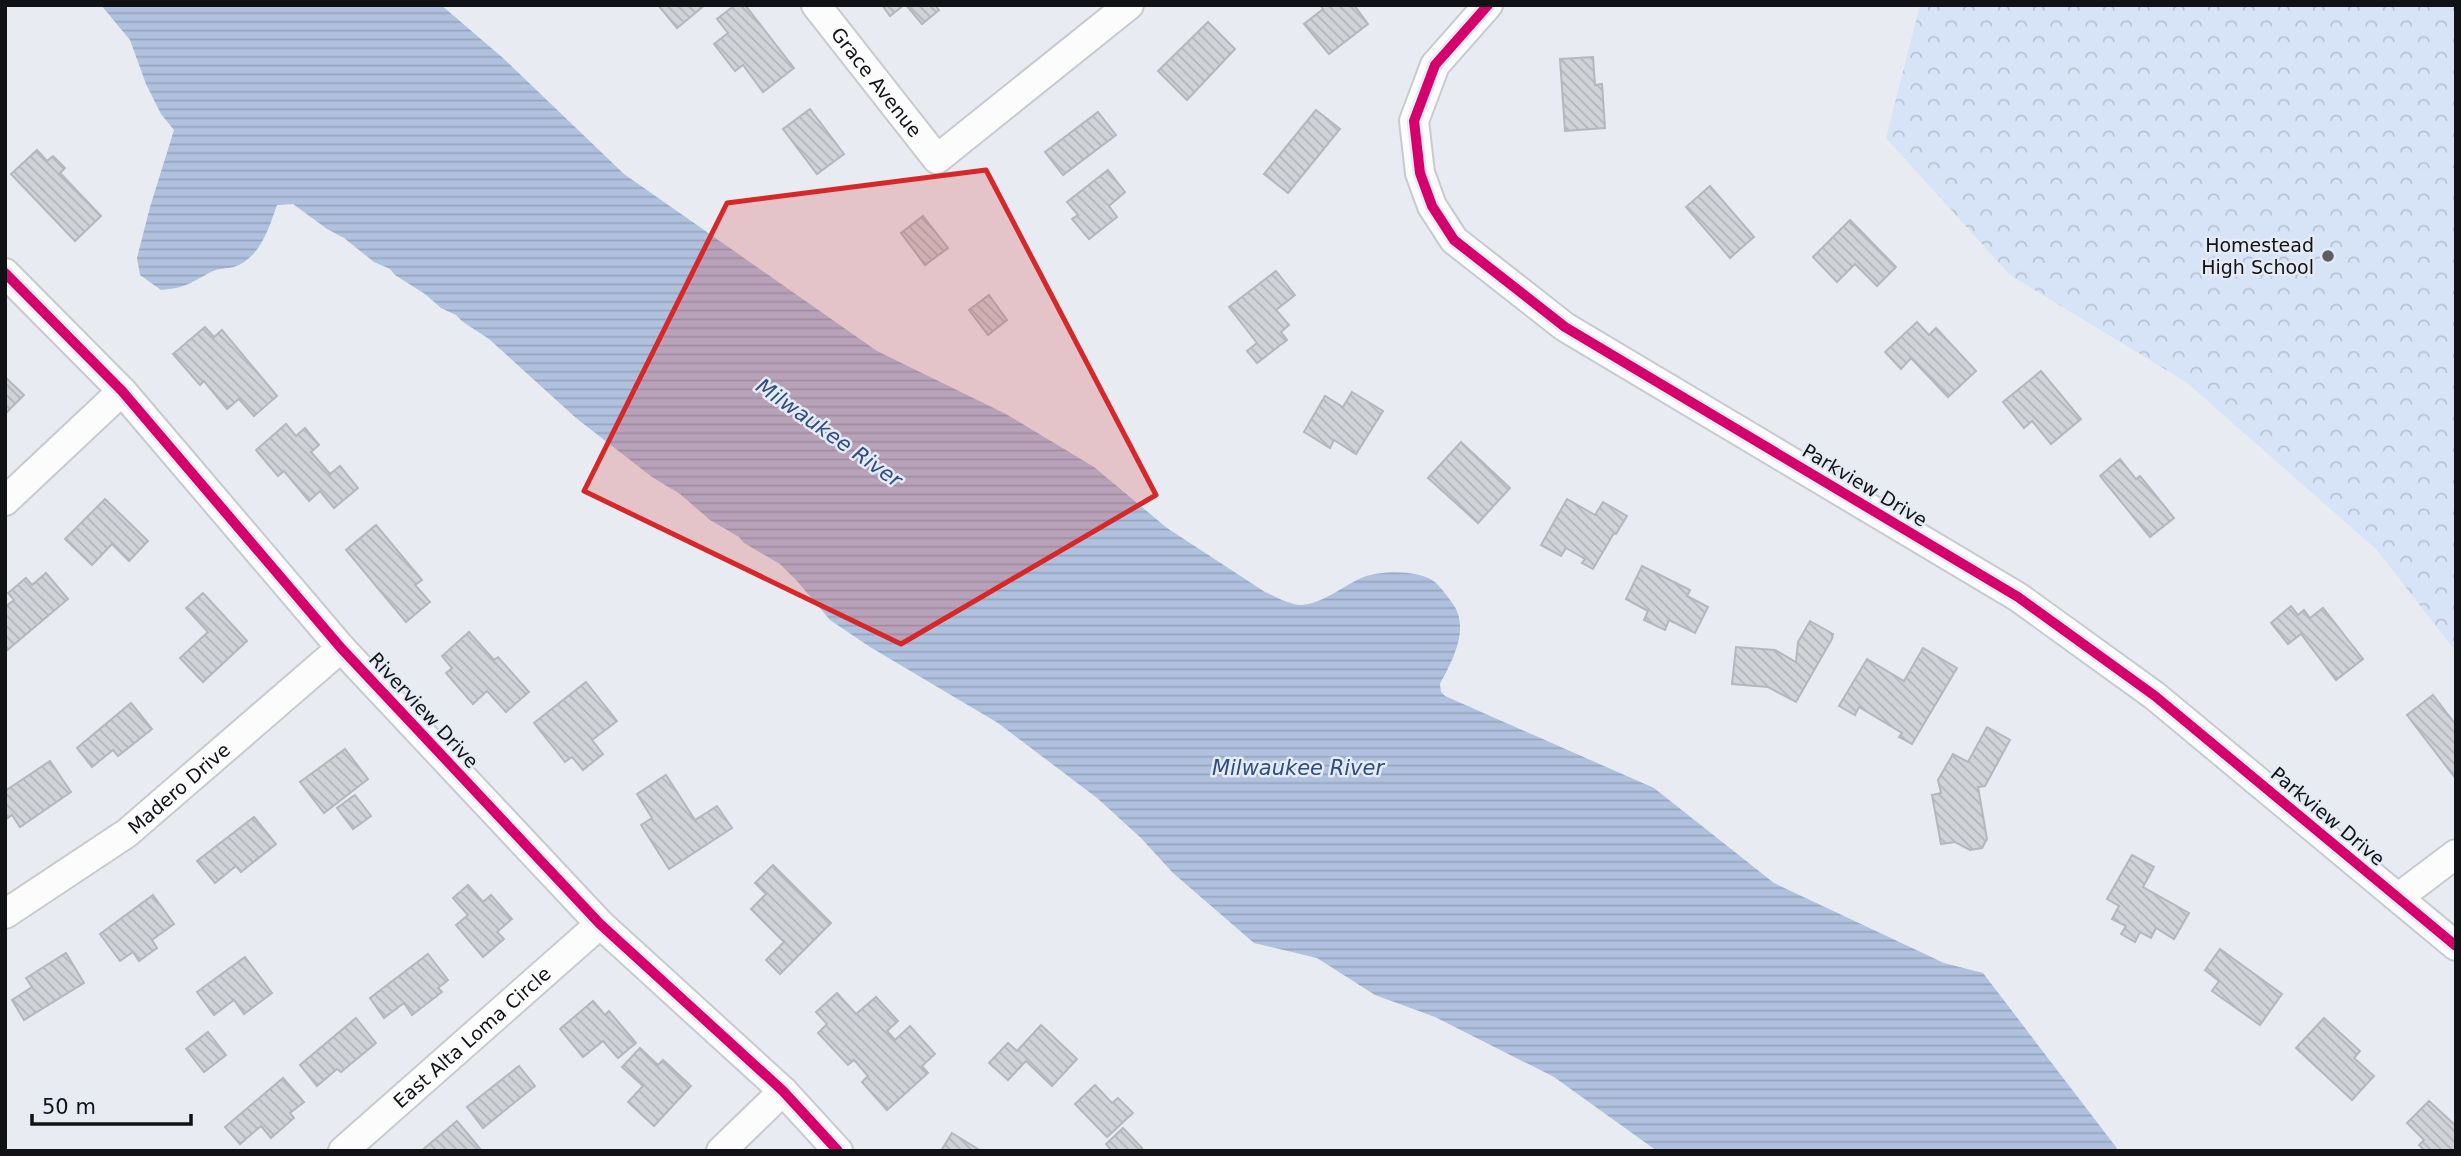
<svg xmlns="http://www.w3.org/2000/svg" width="2461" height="1156" font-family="'DejaVu Sans',sans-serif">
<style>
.forest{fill:url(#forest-crowns)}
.water{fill:url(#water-rules)}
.building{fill:url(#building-back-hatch);stroke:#b4b7bc;stroke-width:2}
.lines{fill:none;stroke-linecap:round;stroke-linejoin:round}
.minor-casing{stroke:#c7cace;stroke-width:32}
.minor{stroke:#fcfcfd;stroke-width:28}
.cycleway-casing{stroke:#e5ebf5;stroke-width:15}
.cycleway{stroke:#d6006c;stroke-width:10}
.marked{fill:#d62828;fill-opacity:0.2;stroke:#d62828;stroke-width:5;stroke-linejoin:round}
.poi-dot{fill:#5c5e63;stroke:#e5ebf5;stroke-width:2.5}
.labels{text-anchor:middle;stroke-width:5;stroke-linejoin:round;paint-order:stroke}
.street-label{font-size:19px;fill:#101216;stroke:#e5ebf5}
.poi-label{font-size:19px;fill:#101216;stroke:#e5ebf5;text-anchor:end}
.water-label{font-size:21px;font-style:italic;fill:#304d80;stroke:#e5ebf5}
</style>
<defs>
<pattern id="forest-crowns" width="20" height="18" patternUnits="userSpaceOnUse" patternTransform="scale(1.75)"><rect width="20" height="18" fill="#d7e3f6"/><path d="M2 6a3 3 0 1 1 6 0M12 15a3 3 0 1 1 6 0" fill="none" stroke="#b8c2d2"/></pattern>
<pattern id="water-rules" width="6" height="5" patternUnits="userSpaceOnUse" patternTransform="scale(1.75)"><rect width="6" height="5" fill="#afc1de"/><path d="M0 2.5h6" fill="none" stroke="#96a5be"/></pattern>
<pattern id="building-back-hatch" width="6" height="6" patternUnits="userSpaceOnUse" patternTransform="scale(1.75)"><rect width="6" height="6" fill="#d0d3d7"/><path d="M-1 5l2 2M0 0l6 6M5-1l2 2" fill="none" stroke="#b2b4b8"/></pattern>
</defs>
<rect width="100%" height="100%" fill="#e8ecf2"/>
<polygon class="forest" points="1920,5 2456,5 2456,652 2377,550 2186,382 2010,275 1886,138"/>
<path class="water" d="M101 5H441L503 58 624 174 877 351 1006 414 1094 467 1167 528 1265 592C1276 597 1288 604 1300 605 1320 605 1342 587 1359 579 1377 570 1420 569 1436 583 1441 588 1446 594 1450 600 1472 625 1453 660 1440 684L1441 692 1445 696 1654 788 1774 883 1944 963 1983 973 2119 1151H1657L1554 1077 1435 1017 1375 995 1317 958 1254 943 1173 873 1141 838 1097 798 998 723 870 647 830 620 797 581 780 564 744 543 739 537 710 520 680 494 652 477 576 418 489 339 463 322 456 315 441 308 425 294 395 275 390 269 374 262 344 238 327 229 293 204 277 205C269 228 260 258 234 267 227 269 219 268 213 271 191 282 187 288 161 290L140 275 137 258 150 207 174 130 161 114 146 84 130 40Z"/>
<g class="building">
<polygon points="658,5 705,5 677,28"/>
<polygon points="735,5 745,5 794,68 763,92 743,65 735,71 714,44 728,33 717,19"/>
<polygon points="882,5 904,5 890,16"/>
<polygon points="906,5 935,5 939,10 922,24"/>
<polygon points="1320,5 1354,5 1368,24 1329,54 1304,24 1323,9"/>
<polygon points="1208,22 1235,49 1187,100 1158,71"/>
<polygon points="1593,57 1595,85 1602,84 1605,128 1565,131 1560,59"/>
<polygon points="810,109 844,154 817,174 783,129"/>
<polygon points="1316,110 1340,129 1288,193 1264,174"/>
<polygon points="1098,112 1116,135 1063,175 1045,152"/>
<polygon points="37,150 47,161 53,156 65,168 60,173 101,216 75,241 11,174"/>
<polygon points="1108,170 1125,192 1109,206 1117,217 1089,239 1072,219 1078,215 1067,202"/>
<polygon points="1710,186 1754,237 1730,258 1686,207"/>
<polygon points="923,216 948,248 925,265 901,233"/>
<polygon points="1850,220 1896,267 1877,286 1855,264 1837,282 1813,257"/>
<polygon points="1276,271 1295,295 1276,310 1289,325 1281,332 1287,340 1257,363 1247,351 1257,343 1229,307"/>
<polygon points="989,295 1007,320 988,335 969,310"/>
<polygon points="1917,322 1929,335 1936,328 1976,371 1948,397 1911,358 1901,369 1885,352"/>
<polygon points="205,327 214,337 222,330 277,396 254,416 239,399 227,409 204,381 200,385 173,354"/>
<polygon points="2041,371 2081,419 2051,444 2032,421 2024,428 2003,402"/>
<polygon points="5,377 24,395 5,414"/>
<polygon points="1352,392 1383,411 1356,454 1334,440 1330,448 1304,432 1325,396 1343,407"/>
<polygon points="286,424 296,436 305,428 319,445 311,452 330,474 340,466 358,488 334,508 320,491 309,501 284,471 278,476 256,450"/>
<polygon points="1461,442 1510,488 1478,523 1428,478"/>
<polygon points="2120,459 2136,479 2140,476 2174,518 2150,537 2100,476"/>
<polygon points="105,499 148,541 129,561 112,544 92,565 65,539"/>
<polygon points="1567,499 1595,515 1603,502 1627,516 1616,534 1614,533 1593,569 1582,563 1585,559 1566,548 1561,556 1541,545"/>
<polygon points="376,525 422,580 415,585 430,602 406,622 346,550"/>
<polygon points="1642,566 1690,590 1687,596 1708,607 1695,633 1669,620 1665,630 1644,620 1648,611 1626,599"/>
<polygon points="46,573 68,599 5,652 5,607 14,600 8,593 26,578 32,585"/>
<polygon points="203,593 247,641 203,682 180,658 208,632 186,608"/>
<polygon points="2291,606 2298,615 2304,610 2310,618 2323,608 2363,659 2336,680 2301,634 2288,644 2271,623"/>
<polygon points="1810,621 1833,634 1832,639 1796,702 1768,687 1732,684 1736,647 1775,650 1796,662 1798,642"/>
<polygon points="469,632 494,660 498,657 529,692 506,712 487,691 473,704 446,673 452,668 442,656"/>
<polygon points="1923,648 1957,668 1912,744 1899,737 1902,733 1859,707 1855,715 1839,706 1867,659 1904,681"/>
<polygon points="586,682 617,721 592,740 603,754 583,770 572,757 565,762 534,723"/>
<polygon points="2433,695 2456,725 2456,779 2407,715"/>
<polygon points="131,703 152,729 118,756 113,750 92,767 77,748"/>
<polygon points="1987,727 2010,740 1985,786 1978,787 1987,839 1982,848 1970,850 1955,842 1941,844 1932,795 1941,793 1938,780 1953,754 1968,762"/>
<polygon points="345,749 368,779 324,813 300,782"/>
<polygon points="50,761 71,792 20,827 12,815 5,820 5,791"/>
<polygon points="666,775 695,820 717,806 732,828 669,869 641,825 652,818 637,794"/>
<polygon points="355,795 371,816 353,829 337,808"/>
<polygon points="254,817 276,844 241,872 236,866 215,883 197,861"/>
<polygon points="2132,855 2154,867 2143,887 2189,913 2174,939 2156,928 2151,938 2140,932 2135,942 2121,934 2126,926 2112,919 2119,906 2107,899"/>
<polygon points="773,865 831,923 780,974 766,960 784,942 751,909 766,894 755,883"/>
<polygon points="468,885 483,902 491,895 512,919 497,932 504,939 483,957 456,925 468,915 453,898"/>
<polygon points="153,895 174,924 152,940 157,948 139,961 133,952 120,961 100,934"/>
<polygon points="2220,949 2282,994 2260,1025 2212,991 2219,981 2205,970"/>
<polygon points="66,953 84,983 24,1020 12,1000 32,987 26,978"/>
<polygon points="428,954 448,980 438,988 442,992 412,1015 404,1003 384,1018 370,998"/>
<polygon points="245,957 272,993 244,1014 234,1000 214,1015 197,992"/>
<polygon points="837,993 856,1014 876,997 898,1021 887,1031 895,1040 910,1026 935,1054 922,1066 928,1073 887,1110 862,1082 868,1076 854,1060 848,1065 818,1033 827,1024 816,1012"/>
<polygon points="593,1001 605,1015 609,1011 636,1043 618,1058 603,1041 583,1057 560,1029"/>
<polygon points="356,1018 376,1043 341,1072 337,1069 317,1086 300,1065"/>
<polygon points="2324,1018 2360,1051 2354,1058 2374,1076 2352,1100 2296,1048"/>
<polygon points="1041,1025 1077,1059 1052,1086 1026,1061 1008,1080 989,1063 1008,1043 1017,1051"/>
<polygon points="208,1032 226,1055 204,1072 186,1049"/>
<polygon points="640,1048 658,1065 663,1060 691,1086 654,1126 628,1102 643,1086 622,1067"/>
<polygon points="519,1066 535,1086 483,1128 467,1107"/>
<polygon points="283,1078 304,1102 290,1113 294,1118 271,1138 261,1126 240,1144 225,1127"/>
<polygon points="1095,1085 1112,1103 1118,1098 1133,1113 1107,1137 1075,1104"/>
<polygon points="2429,1101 2456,1126 2455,1151 2425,1151 2419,1145 2424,1140 2407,1123"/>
<polygon points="457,1121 482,1151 421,1151"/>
<polygon points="1123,1128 1142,1148 1139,1151 1112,1151 1106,1144"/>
<polygon points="952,1133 981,1151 941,1151"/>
</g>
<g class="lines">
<g class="minor-casing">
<g id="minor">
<path id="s1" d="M816 5 937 159 1129 5"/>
<polyline points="1488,5 1435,65 1414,121 1420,173 1432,206 1454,240 1565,327 2018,597 2155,696 2456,946"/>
<polyline points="5,273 122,391 341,648 600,924 783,1091 838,1151"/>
<polyline points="5,501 122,391"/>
<polyline points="2399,897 2456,854"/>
<path id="s2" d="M5 914 127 833 341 648"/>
<path id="s3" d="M343 1151 600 924"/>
<polyline points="721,1151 783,1091"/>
</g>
</g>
<use href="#minor" class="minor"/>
<g class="cycleway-casing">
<g id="cycleway">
<polyline points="1488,5 1435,65 1414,121 1420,173 1432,206 1454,240 1565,327 2018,597 2155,696 2456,946"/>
<polyline points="5,273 122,391 341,648 600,924 783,1091 838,1151"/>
</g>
</g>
<use href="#cycleway" class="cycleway"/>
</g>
<path class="marked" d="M986 170 1156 495 901 644 584 491 727 203Z"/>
<circle class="poi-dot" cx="2328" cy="256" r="7"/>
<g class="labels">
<g class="street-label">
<text dy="7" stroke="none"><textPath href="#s1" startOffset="98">Grace Avenue</textPath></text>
<text transform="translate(1865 485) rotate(31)" y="7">Parkview Drive</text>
<text transform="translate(424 710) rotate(47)" y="7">Riverview Drive</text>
<text dy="7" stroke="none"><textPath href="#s2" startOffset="215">Madero Drive</textPath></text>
<text transform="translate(2328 816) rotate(40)" y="7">Parkview Drive</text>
<text dy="7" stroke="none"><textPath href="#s3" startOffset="172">East Alta Loma Circle</textPath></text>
</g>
<g class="poi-label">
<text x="2314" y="252">Homestead<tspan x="2314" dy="22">High School</tspan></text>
</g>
<g class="water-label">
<text transform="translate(829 433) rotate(35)" y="7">Milwaukee River</text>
<text x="1298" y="775">Milwaukee River</text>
</g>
</g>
<rect width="2461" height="1156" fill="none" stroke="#101216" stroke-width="14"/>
<path d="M32 1114v10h159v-10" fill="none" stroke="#101216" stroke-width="3.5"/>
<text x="42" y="1114" font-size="21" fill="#101216" stroke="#e5ebf5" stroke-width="5" paint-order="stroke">50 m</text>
</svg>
